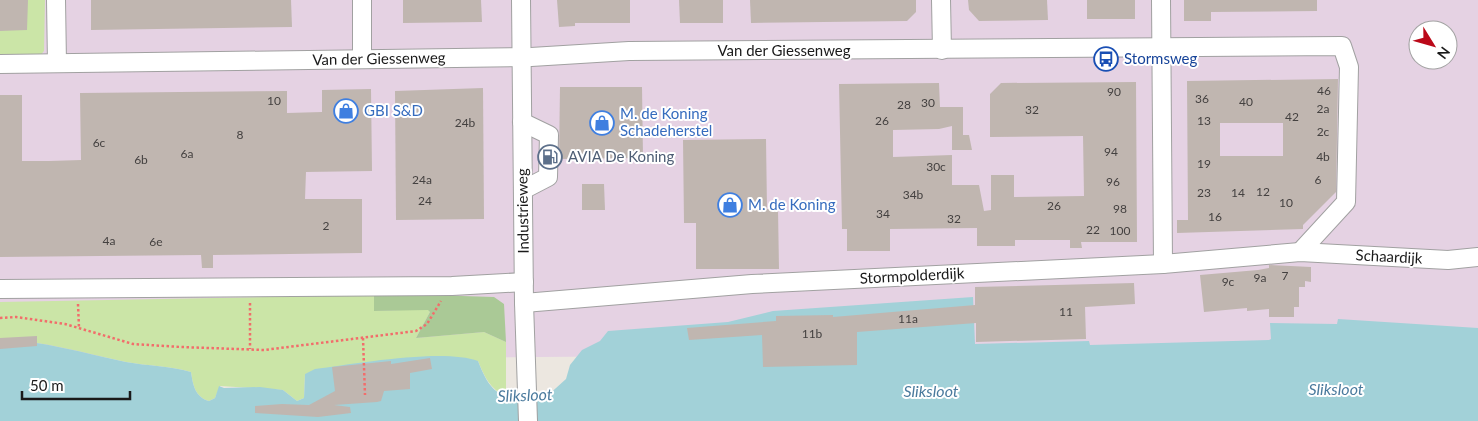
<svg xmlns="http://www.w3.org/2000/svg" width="1478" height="421" font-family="Lato,sans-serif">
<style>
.industrial{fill:#e5d2e3;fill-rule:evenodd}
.grass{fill:#cbe5a7}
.forest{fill:#aac996}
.water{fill:#a2d1d8}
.building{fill:#c0b6b0;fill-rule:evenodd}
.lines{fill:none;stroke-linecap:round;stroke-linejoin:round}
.minor-casing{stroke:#a1a1a1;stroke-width:20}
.path{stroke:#f26d6b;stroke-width:2.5;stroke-dasharray:2.5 2.5;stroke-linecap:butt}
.minor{stroke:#fff;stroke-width:18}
.labels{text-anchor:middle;stroke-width:4;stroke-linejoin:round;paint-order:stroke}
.number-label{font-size:12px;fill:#444140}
.street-label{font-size:15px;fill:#1a1a1a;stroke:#fff}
.transit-label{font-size:15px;fill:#164399;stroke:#fff;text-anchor:start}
.shop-label{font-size:15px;fill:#366cbe;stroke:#fff;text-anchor:start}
.service-label{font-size:15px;fill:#4e5e75;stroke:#fff;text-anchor:start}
.water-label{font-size:16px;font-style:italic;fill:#4a7a9d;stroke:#fff}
</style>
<rect width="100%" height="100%" fill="#ece7e0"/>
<path class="industrial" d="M0 0H1478V341L809 355 422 358 0 356ZM1418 30H1448V60H1418Z"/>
<g class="grass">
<polygon points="0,0 45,0 44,51 38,58 0,58"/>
<path d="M374 295 375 311 428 309 430 312 416 338 484 332 506 342V397C490 388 485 378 478 361L305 374 304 398 297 401 283 390 220 386 215 398 209 401C195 397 193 385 191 372 171 366 147 366 126 362 84 353 43 341 0 339V302Z"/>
</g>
<polygon class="forest" points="398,294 494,297 504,304 506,342 484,332 416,338 430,312 428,310 374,311 374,295"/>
<path class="water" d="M973 297 975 344 1089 341 1090 345 1269 340 1271 339 1270 323 1337 324 1338 319 1478 328V421H0V339C43 341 84 353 126 362 148 366 171 366 191 372 193 385 195 397 209 401L215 398 219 386 224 388 260 387 283 390 297 401 304 398 305 374 315 369C355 364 443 348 478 361 494 403 506 397 546 397L566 379 570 365 582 350 600 341 608 331 728 322 773 311Z"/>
<g class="building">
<polygon points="0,0 28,0 27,30 0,31"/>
<polygon points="91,0 291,0 292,27 91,30"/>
<polygon points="403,0 481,0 482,22 403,23"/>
<polygon points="557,0 630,0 630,23 575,23 575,26 559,27"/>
<polygon points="679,0 723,0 723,23 680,23"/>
<polygon points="750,0 916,0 916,12 907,21 751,23"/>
<polygon points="968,0 1047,0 1048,20 979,21 969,10"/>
<rect x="1087" y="0" width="48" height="19"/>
<polygon points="1184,0 1317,0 1317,11 1211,12 1211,21 1184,21"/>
<path d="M1338 79 1336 192 1303 225V229L1177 233V220H1188L1187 81ZM1220 123H1283V156H1220Z"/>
<polygon points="1136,82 1137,242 1081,242 1082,248 1070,248 1070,240 1015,240 1015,246 977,246 977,228 890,229 890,251 847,251 847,229 842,229 839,84 939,83 940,107 963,107 963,135 969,135 972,150 952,150 952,126 939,129 893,130 893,157 952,155 952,185 979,185 984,211 991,210 991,175 1014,175 1014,197 1084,196 1083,136 990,137 990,94 1001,83"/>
<polygon points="560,87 642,87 643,158 559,159"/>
<polygon points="483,88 484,219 396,220 395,91"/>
<polygon points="371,89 372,171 306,172 305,199 362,199 362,253 213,255 213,268 202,268 201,255 0,257 0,95 22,95 22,161 49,161 81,160 80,93 287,91 287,113 322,112 322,90"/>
<polygon points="766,139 767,209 778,209 779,269 696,269 696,223 684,223 683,140"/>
<polygon points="582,184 604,184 605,210 582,210"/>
<polygon points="1269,265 1311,267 1311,282 1305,281 1305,287 1299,287 1299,307 1294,307 1294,317 1269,317 1269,309 1247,311 1247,308 1204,312 1200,275 1258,270 1269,268"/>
<polygon points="1134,283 1135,304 1085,307 1086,339 976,342 976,323 857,332 857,365 763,367 762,335 689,340 687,328 776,321 776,316 833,315 833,317 975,305 975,287"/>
<polygon points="37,336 37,346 0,349 0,338"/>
<polygon points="430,358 432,369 410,373 410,389 384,391 381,401 377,402 334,405 350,407 351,413 318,417 255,413 255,406 282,404 309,405 335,391 332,367 391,361 391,364"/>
</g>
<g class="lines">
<g class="minor-casing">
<g id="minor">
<polyline points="56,0 57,63"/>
<polyline points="362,0 362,59"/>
<polyline points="521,0 524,303 528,421"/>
<polyline points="941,0 942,50"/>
<polyline points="1161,0 1163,264"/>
<polyline points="0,64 531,57 629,51 1342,46 1349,67 1346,202 1300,252"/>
<polyline points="522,122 549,135 548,177 523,190"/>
<polyline points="0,289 452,286 524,282"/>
<polyline points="524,303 752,284 1163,264 1300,252 1448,260 1478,257"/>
</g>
</g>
<g class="path">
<polyline points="250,303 250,349"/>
<polyline points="78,304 79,328"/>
<polyline points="0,318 16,317 65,324 133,344 181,347 264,350 416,331 427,324 441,301"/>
<polyline points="363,338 365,395"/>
</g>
<use href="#minor" class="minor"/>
</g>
<defs>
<g id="bus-ring" transform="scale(1.25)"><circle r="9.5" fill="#fff" stroke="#1a4fb4" stroke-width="1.5"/><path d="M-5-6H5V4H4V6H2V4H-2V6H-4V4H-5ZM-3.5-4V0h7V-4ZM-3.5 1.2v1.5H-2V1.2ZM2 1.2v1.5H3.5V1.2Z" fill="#1a4fb4"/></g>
<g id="shop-ring" transform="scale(1.25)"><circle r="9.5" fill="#fff" stroke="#3f7fe0" stroke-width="1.5"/><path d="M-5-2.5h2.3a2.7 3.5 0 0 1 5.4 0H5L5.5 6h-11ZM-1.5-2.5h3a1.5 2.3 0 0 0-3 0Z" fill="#3f7fe0"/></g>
<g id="fuel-ring" transform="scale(1.25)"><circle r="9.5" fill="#fff" stroke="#5c6f8a" stroke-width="1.5"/><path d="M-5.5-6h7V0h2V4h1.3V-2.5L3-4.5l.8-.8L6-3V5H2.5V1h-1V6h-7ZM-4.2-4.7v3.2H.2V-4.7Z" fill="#5c6f8a"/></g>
</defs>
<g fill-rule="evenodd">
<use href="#bus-ring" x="1106" y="59"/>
<use href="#shop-ring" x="346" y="111"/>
<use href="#shop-ring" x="602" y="123"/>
<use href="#fuel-ring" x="550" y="157"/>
<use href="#shop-ring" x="730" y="205"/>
</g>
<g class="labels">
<g class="number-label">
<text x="1324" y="95">46</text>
<text x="1114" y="96">90</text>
<text x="1202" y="103">36</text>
<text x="274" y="105">10</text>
<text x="1246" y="106">40</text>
<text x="928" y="107">30</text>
<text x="904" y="109">28</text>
<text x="1323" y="113">2a</text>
<text x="1032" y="114">32</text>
<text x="1292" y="121">42</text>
<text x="882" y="125">26</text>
<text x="1204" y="125">13</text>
<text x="465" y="127">24b</text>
<text x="1323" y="136">2c</text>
<text x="240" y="139">8</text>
<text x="99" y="147">6c</text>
<text x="1111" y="156">94</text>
<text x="187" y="158">6a</text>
<text x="1323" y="161">4b</text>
<text x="141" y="164">6b</text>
<text x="1204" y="168">19</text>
<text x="936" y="171">30c</text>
<text x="422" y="184">24a</text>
<text x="1318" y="184">6</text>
<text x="1113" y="186">96</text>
<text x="1263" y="196">12</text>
<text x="1204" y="197">23</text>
<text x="1238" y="197">14</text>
<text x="913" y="199">34b</text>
<text x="425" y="205">24</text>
<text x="1286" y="207">10</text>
<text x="1054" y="210">26</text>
<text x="1120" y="213">98</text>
<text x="883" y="218">34</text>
<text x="1215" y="221">16</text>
<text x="954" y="223">32</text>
<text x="326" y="230">2</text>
<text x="1093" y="234">22</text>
<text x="1120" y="235">100</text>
<text x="109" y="245">4a</text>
<text x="156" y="246">6e</text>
<text x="1285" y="280">7</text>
<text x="1260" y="282">9a</text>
<text x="1228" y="286">9c</text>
<text x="1066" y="316">11</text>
<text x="908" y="323">11a</text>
<text x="812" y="338">11b</text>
</g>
<g class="street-label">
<text x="784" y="56">Van der Giessenweg</text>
<text transform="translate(379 59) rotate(-1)" y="5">Van der Giessenweg</text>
<text transform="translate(523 211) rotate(-91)" y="5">Industrieweg</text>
<text transform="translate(1389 257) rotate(3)" y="5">Schaardijk</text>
<text transform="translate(912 276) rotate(-3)" y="5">Stormpolderdijk</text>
</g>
<g class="transit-label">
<text x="1124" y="64">Stormsweg</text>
</g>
<g class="shop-label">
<text x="364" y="116">GBI S&amp;D</text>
<text x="620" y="119">M. de Koning<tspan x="620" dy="17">Schadeherstel</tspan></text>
<text x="748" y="210">M. de Koning</text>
</g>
<g class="service-label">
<text x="568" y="162">AVIA De Koning</text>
</g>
<g class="water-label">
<text x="1336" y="395">Sliksloot</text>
<text x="931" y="397">Sliksloot</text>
<text transform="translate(525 395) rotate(-2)" y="6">Sliksloot</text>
</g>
</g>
<g transform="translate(1433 45) rotate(127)"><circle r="24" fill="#ffffff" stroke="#a3a3a3"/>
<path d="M0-4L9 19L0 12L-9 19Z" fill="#bb0919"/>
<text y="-8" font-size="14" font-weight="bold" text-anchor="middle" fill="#1a1a1a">N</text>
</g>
<path d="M22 391v8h108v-8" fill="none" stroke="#1a1a1a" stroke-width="2.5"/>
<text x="30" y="391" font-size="15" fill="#1a1a1a" stroke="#ffffff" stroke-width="4" paint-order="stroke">50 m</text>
</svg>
